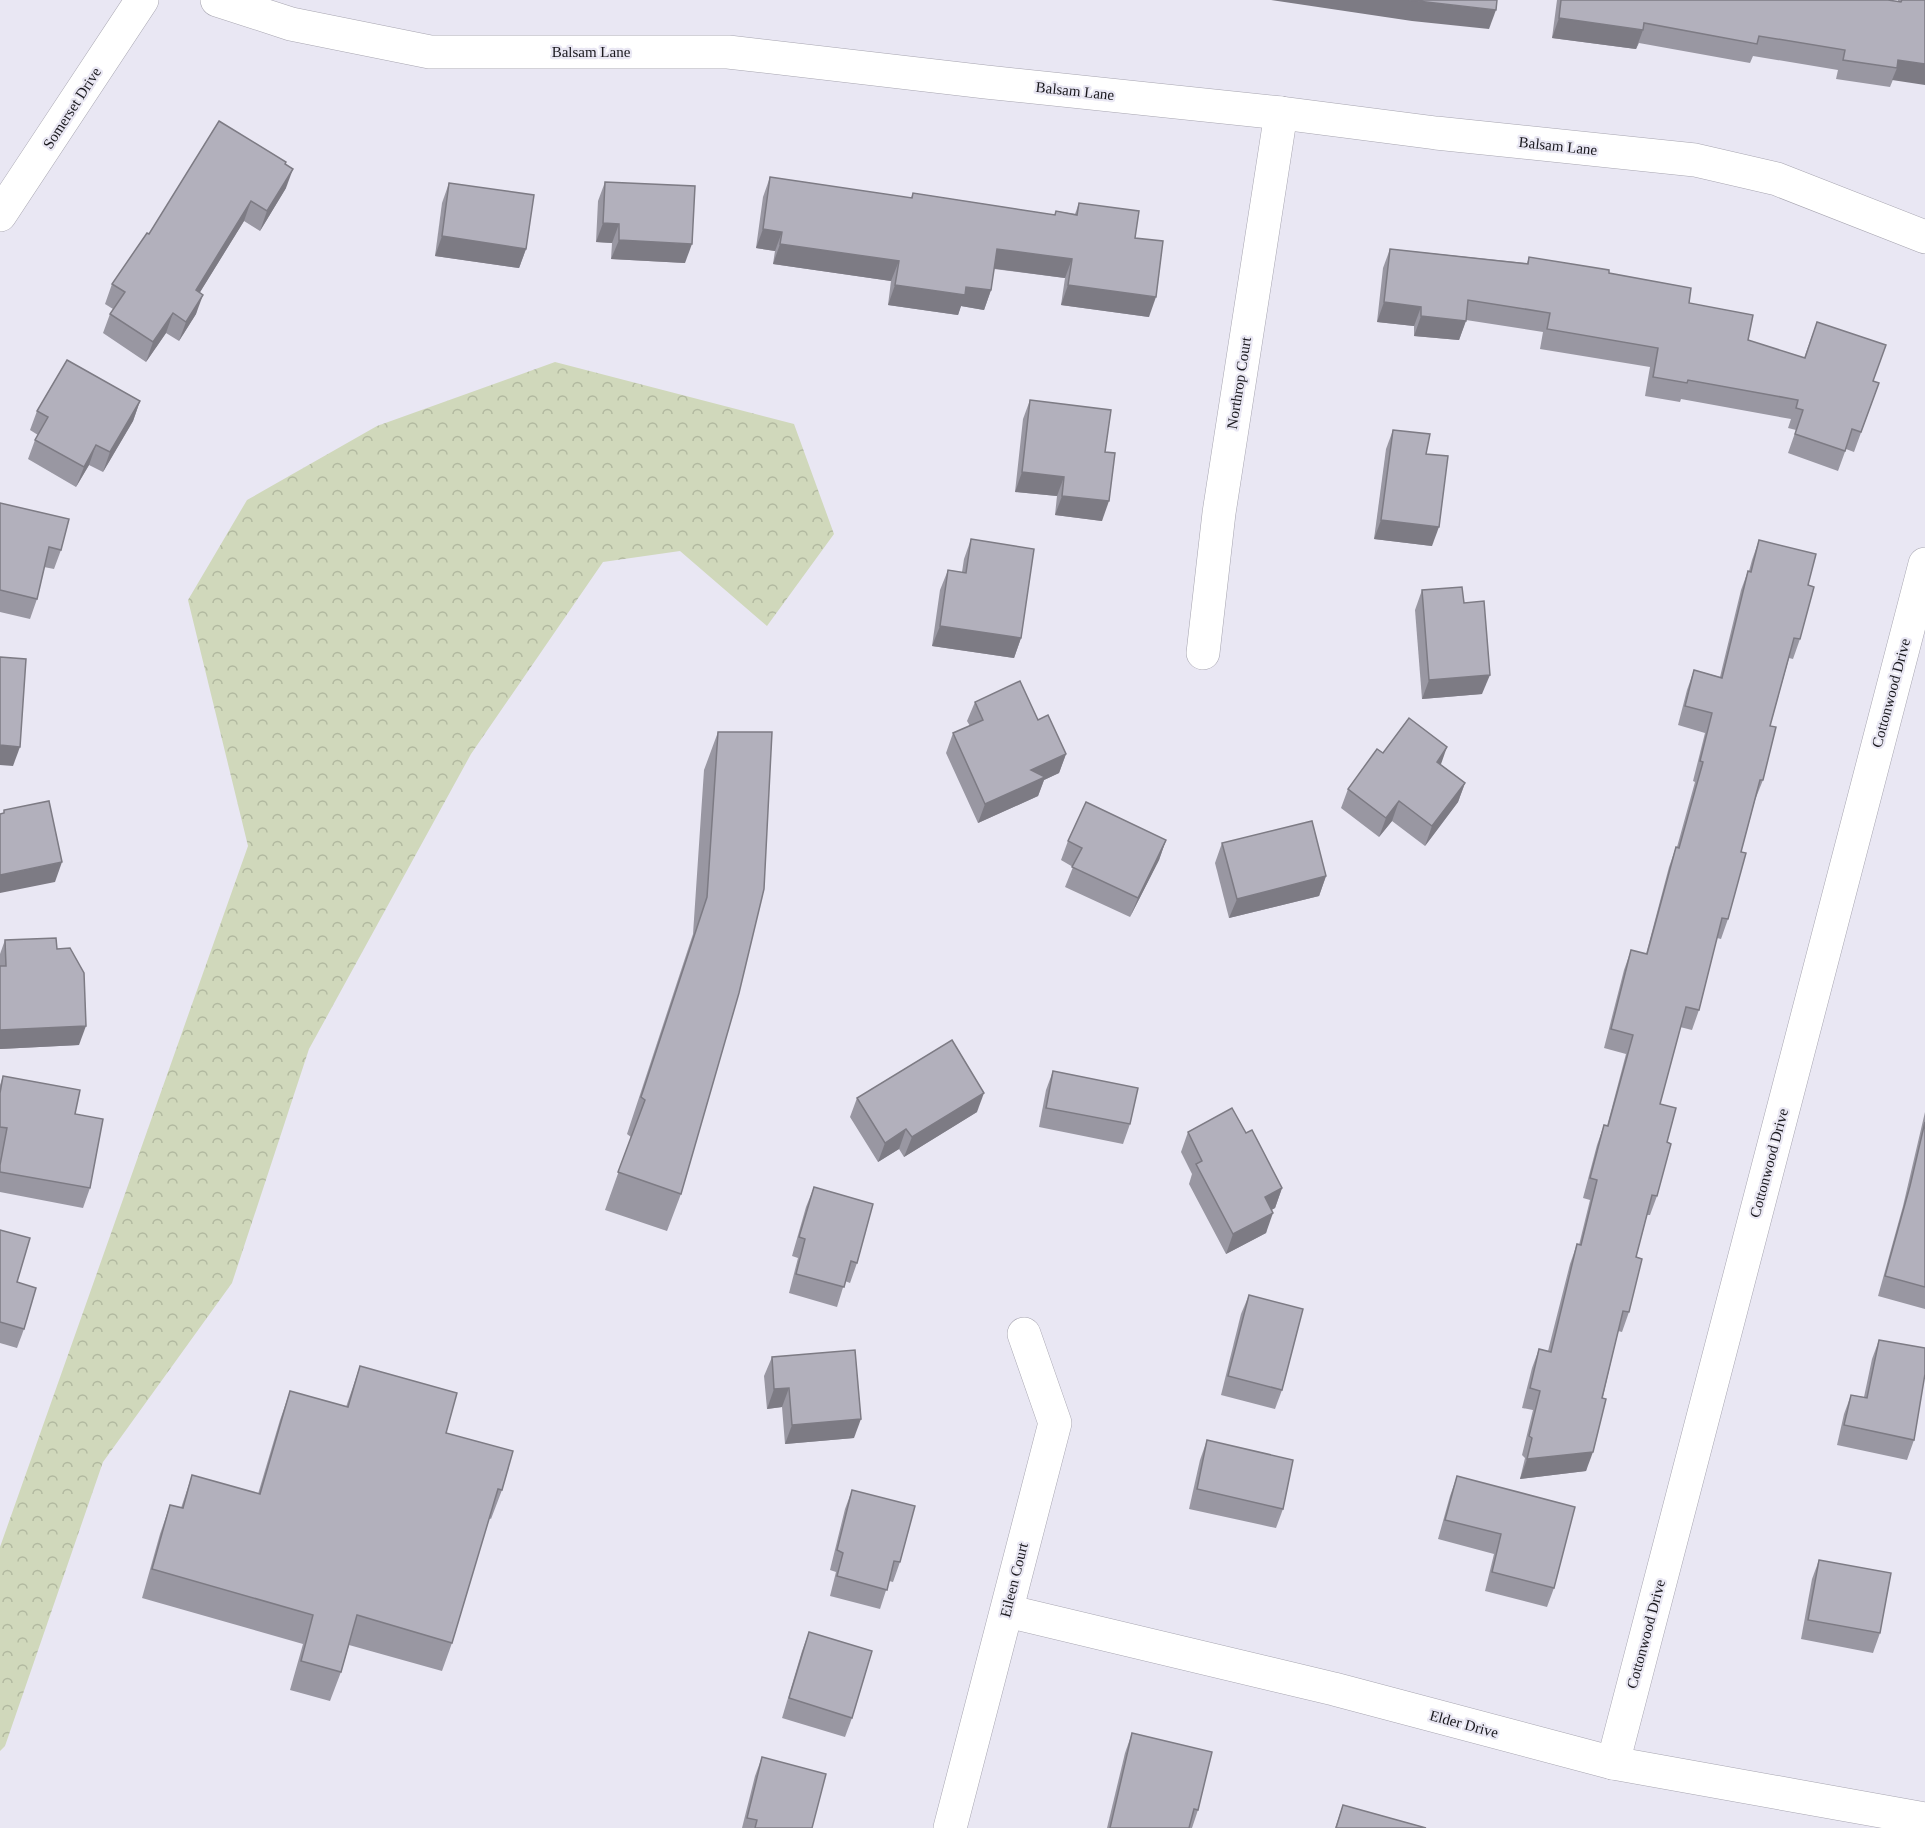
<svg xmlns="http://www.w3.org/2000/svg" width="1925" height="1828" font-family="'Times New Roman',serif">
<style>
.forest{fill:url(#forest-crowns)}
.lines{fill:none;stroke-linecap:round;stroke-linejoin:round}
.street-casing{stroke:#a7a5b0;stroke-width:34}
.street{stroke:#fff;stroke-width:33}
.wall{fill:#9997a2}
.shaded-wall{fill:#7d7b84}
.building{fill:#b2b0bc;stroke:#7d7b84;stroke-width:1.5}
.labels{text-anchor:middle;stroke-width:4.5;stroke-linejoin:round;paint-order:stroke}
.street-label{font-size:15px;fill:#19181d;stroke:#e9e7f3}
</style>
<defs>
<pattern id="forest-crowns" width="20" height="18" patternUnits="userSpaceOnUse" patternTransform="scale(1.5)"><rect width="20" height="18" fill="#d0d8bb"/><path d="M2 6a3 3 0 1 1 6 0M12 15a3 3 0 1 1 6 0" fill="none" stroke="#b2b9a0"/></pattern>
</defs>
<rect width="100%" height="100%" fill="#e9e7f3"/>
<polygon class="forest" points="555,362 794,424 834,534 767,626 680,551 603,562 471,754 309,1049 232,1283 103,1462 5,1746 0,1751 0,1547 248,846 188,600 247,500 377,426"/>
<g class="lines">
<g class="street-casing">
<g id="street">
<polyline points="217,0 291,24 430,52 728,52 986,82 1281,113 1436,133 1695,160 1777,179 1925,237"/>
<polyline points="0,215 142,0"/>
<polyline points="1203,653 1219,513 1281,113"/>
<polyline points="1007,1611 1334,1689 1613,1763 1925,1819"/>
<polyline points="1613,1763 1925,564"/>
<polyline points="950,1828 1055,1423 1024,1334"/>
</g>
</g>
<use href="#street" class="street"/>
</g>
<g class="wall">
<polygon points="1557,0 1888,0 1898,2 1898,0 1925,0 1890,87 1836,79 1838,70 1753,56 1750,63 1639,43 1636,49 1552,38"/>
<polygon points="286,164 286,188 260,231 244,221 200,292 196,314 179,341 166,333 146,362 103,333 110,314 113,309 105,304 112,284 149,234"/>
<polygon points="770,177 911,198 913,193 1055,215 1056,211 1075,214 1079,203 1135,238 1149,317 1061,305 1065,278 994,269 991,290 984,310 961,306 958,315 888,305 891,281 773,264 775,251 756,248 763,197"/>
<polygon points="605,182 685,263 611,259 612,243 596,242 598,201"/>
<polygon points="449,183 526,249 519,268 435,256 442,203"/>
<polygon points="1390,249 1527,263 1529,257 1609,273 1689,303 1748,340 1804,358 1817,322 1873,381 1879,383 1854,452 1846,449 1838,471 1788,453 1796,430 1788,428 1791,419 1681,399 1680,402 1645,396 1650,367 1540,349 1543,332 1466,320 1459,340 1414,336 1414,326 1377,322 1383,268"/>
<polygon points="1030,400 1105,452 1102,521 1055,515 1057,496 1015,492 1023,419"/>
<polygon points="140,401 133,421 103,472 89,465 76,487 28,459 35,440 38,435 30,430 37,411"/>
<polygon points="1393,430 1426,454 1432,546 1374,539 1386,449"/>
<polygon points="0,503 61,550 54,569 44,567 37,599 30,619 0,612"/>
<polygon points="971,539 1021,638 1014,658 932,646 940,590 948,570 962,572 964,559"/>
<polygon points="1759,540 1808,585 1800,639 1793,659 1789,658 1770,726 1763,780 1755,800 1741,852 1728,919 1721,939 1717,938 1699,1010 1692,1030 1680,1027 1660,1104 1667,1142 1657,1196 1650,1215 1647,1215 1636,1257 1629,1312 1622,1332 1618,1331 1586,1471 1520,1479 1525,1458 1522,1455 1533,1410 1522,1408 1532,1368 1539,1349 1548,1351 1570,1264 1577,1244 1579,1245 1590,1200 1583,1198 1597,1145 1604,1125 1607,1126 1626,1054 1604,1048 1624,970 1631,950 1646,954 1669,867 1676,847 1677,847 1695,782 1693,781 1705,733 1678,725 1687,690 1694,670 1720,677 1741,590 1748,571 1749,571 1752,560"/>
<polygon points="1422,590 1464,603 1482,694 1422,699 1415,610"/>
<polygon points="975,702 1038,720 1066,754 1059,773 1044,780 1038,796 978,823 946,753 953,733 970,726 967,721"/>
<polygon points="718,732 772,732 681,1194 667,1231 605,1210 631,1137 627,1134 693,934 704,770"/>
<polygon points="1383,753 1441,765 1465,783 1458,802 1425,846 1392,821 1379,837 1341,808 1348,789"/>
<polygon points="1166,840 1159,860 1130,917 1065,887 1073,867 1061,860 1068,841"/>
<polygon points="1222,843 1326,876 1319,896 1229,918 1215,863"/>
<polygon points="5,940 57,949 79,1045 0,1049 0,954"/>
<polygon points="1053,1071 1130,1124 1123,1144 1039,1127 1046,1090"/>
<polygon points="3,1076 75,1114 90,1188 83,1208 0,1192 0,1085"/>
<polygon points="857,1098 977,1112 904,1157 899,1149 878,1162 850,1117"/>
<polygon points="1925,1112 1925,1309 1878,1296 1903,1206"/>
<polygon points="1188,1132 1246,1133 1282,1188 1275,1208 1271,1210 1266,1233 1226,1254 1189,1184 1192,1174 1181,1152"/>
<polygon points="814,1187 857,1263 850,1283 845,1281 837,1307 789,1293 798,1258 792,1256 806,1207"/>
<polygon points="0,1230 17,1282 24,1329 17,1348 0,1343"/>
<polygon points="1249,1295 1282,1390 1275,1409 1221,1395 1241,1314"/>
<polygon points="1879,1340 1914,1440 1907,1460 1837,1445 1844,1414 1851,1395 1864,1397 1872,1359"/>
<polygon points="772,1357 854,1438 785,1444 782,1407 767,1409 764,1376"/>
<polygon points="360,1366 446,1433 502,1490 491,1519 489,1518 452,1643 442,1671 349,1645 341,1672 330,1701 290,1690 303,1644 142,1598 160,1534 170,1505 181,1508 192,1475 258,1494 280,1420 290,1391 346,1407"/>
<polygon points="1207,1440 1283,1509 1276,1528 1189,1509 1200,1460"/>
<polygon points="1457,1476 1554,1588 1547,1607 1485,1591 1494,1554 1438,1539 1450,1496"/>
<polygon points="852,1490 900,1562 893,1582 889,1581 880,1609 830,1596 836,1572 830,1570 845,1509"/>
<polygon points="1819,1560 1880,1633 1873,1653 1801,1639 1812,1579"/>
<polygon points="809,1632 852,1718 845,1737 782,1718 802,1651"/>
<polygon points="1132,1733 1198,1810 1192,1828 1107,1828 1125,1753"/>
<polygon points="762,1757 812,1828 742,1828 755,1776"/>
<polygon points="1343,1805 1426,1828 1335,1828"/>
</g>
<g class="shaded-wall">
<polygon points="1271,0 1409,0 1496,10 1489,29 1412,21"/>
<polygon points="1559,18 1643,30 1636,49 1552,38"/>
<polygon points="1898,60 1925,64 1925,85 1892,80 1897,68"/>
<polygon points="293,169 286,188 260,231 267,211"/>
<polygon points="251,201 244,221 189,310 196,290"/>
<polygon points="603,223 619,224 612,243 596,242"/>
<polygon points="763,229 782,232 775,251 756,248"/>
<polygon points="442,236 526,249 519,268 435,256"/>
<polygon points="619,240 692,244 685,263 611,259"/>
<polygon points="780,244 899,261 891,281 773,264"/>
<polygon points="997,249 1072,259 1065,278 990,268"/>
<polygon points="895,285 966,287 991,290 984,310 961,306 958,315 888,305"/>
<polygon points="1068,285 1156,297 1149,317 1061,305"/>
<polygon points="203,295 196,314 179,341 186,322"/>
<polygon points="1384,302 1421,307 1414,326 1377,322"/>
<polygon points="173,313 166,333 146,362 153,342"/>
<polygon points="1421,316 1466,321 1459,340 1414,336"/>
<polygon points="140,401 133,421 103,472 110,452"/>
<polygon points="96,445 89,465 76,487 84,467"/>
<polygon points="1022,472 1064,477 1057,496 1015,492"/>
<polygon points="1062,496 1109,501 1102,521 1055,515"/>
<polygon points="1381,520 1439,527 1432,546 1374,539"/>
<polygon points="940,626 1021,638 1014,658 932,646"/>
<polygon points="1490,675 1482,694 1422,699 1429,680"/>
<polygon points="0,745 20,747 13,766 0,765"/>
<polygon points="1447,747 1440,767 1437,762"/>
<polygon points="1066,754 1059,773 1044,780 1038,796 978,823 985,804 1031,770"/>
<polygon points="1465,783 1458,802 1425,846 1432,826"/>
<polygon points="1399,801 1392,821 1379,837 1386,818"/>
<polygon points="1166,840 1159,860 1130,917 1138,898"/>
<polygon points="62,862 55,882 0,893 0,875"/>
<polygon points="1326,876 1319,896 1229,918 1237,899"/>
<polygon points="86,1026 79,1045 0,1049 0,1030"/>
<polygon points="984,1093 977,1112 904,1157 912,1137"/>
<polygon points="906,1129 899,1149 878,1162 885,1143"/>
<polygon points="1282,1188 1275,1208 1258,1217 1265,1197"/>
<polygon points="1273,1213 1266,1233 1226,1254 1233,1234"/>
<polygon points="789,1388 782,1407 767,1409 774,1389"/>
<polygon points="861,1419 854,1438 785,1444 792,1425"/>
<polygon points="1593,1452 1586,1471 1520,1479 1527,1459"/>
</g>
<g class="building">
<polygon points="1409,0 1497,0 1496,10"/>
<polygon points="1561,0 1888,0 1901,2 1902,0 1925,0 1925,64 1898,60 1897,68 1843,60 1845,50 1759,36 1757,44 1644,23 1643,30 1559,18"/>
<polygon points="219,121 286,162 285,164 293,169 267,211 251,201 196,290 203,295 186,322 173,313 153,342 110,314 125,292 112,284 147,233 149,234"/>
<polygon points="770,177 912,198 913,193 1055,215 1056,211 1077,215 1079,203 1139,211 1135,238 1163,241 1156,297 1068,285 1072,259 997,249 991,290 966,287 965,295 895,285 899,261 780,244 782,232 763,229"/>
<polygon points="605,182 695,186 692,244 619,240 619,224 603,223"/>
<polygon points="449,183 534,195 526,249 442,236"/>
<polygon points="1390,249 1528,264 1529,257 1609,270 1609,273 1691,288 1689,303 1753,315 1748,340 1805,358 1817,322 1886,345 1873,381 1879,383 1861,432 1852,429 1845,451 1795,434 1803,410 1796,408 1798,400 1688,380 1687,383 1653,377 1658,348 1547,329 1550,313 1468,300 1466,321 1421,316 1421,307 1384,302"/>
<polygon points="67,360 140,401 110,452 96,445 84,467 35,440 48,417 37,411"/>
<polygon points="1030,400 1111,410 1105,452 1115,453 1109,501 1062,496 1064,477 1022,472"/>
<polygon points="1393,430 1430,434 1426,454 1448,456 1439,527 1381,520"/>
<polygon points="0,503 69,519 61,550 49,547 37,599 0,590"/>
<polygon points="971,539 1034,549 1021,638 940,626 948,570 966,573"/>
<polygon points="1759,540 1816,554 1808,585 1814,587 1800,639 1794,638 1770,726 1776,727 1763,780 1760,780 1741,852 1746,853 1728,919 1722,918 1699,1010 1686,1007 1660,1104 1676,1108 1667,1142 1671,1144 1657,1196 1652,1195 1636,1257 1642,1259 1629,1312 1623,1311 1602,1398 1606,1399 1593,1452 1527,1459 1532,1438 1529,1436 1540,1391 1530,1388 1539,1349 1551,1352 1577,1244 1581,1245 1597,1180 1590,1178 1604,1125 1608,1126 1633,1035 1611,1029 1631,950 1647,954 1676,847 1679,848 1703,762 1700,761 1712,713 1685,706 1694,670 1722,678 1748,571 1751,572"/>
<polygon points="1462,587 1464,603 1484,601 1490,675 1429,680 1422,590"/>
<polygon points="0,657 26,659 20,747 0,745"/>
<polygon points="1020,681 1038,720 1048,715 1066,754 1031,770 1045,777 985,804 953,733 983,720 975,702"/>
<polygon points="1409,718 1447,747 1437,762 1465,783 1432,826 1399,801 1386,818 1348,789 1377,749 1383,753"/>
<polygon points="718,732 772,732 764,889 739,993 681,1194 618,1172 645,1100 641,1097 707,897"/>
<polygon points="49,801 62,862 0,875 0,814 4,813 4,810"/>
<polygon points="1086,802 1166,840 1138,898 1072,867 1082,848 1068,841"/>
<polygon points="1312,821 1326,876 1237,899 1222,843"/>
<polygon points="56,938 57,949 70,948 84,973 86,1026 0,1030 0,966 6,966 5,940"/>
<polygon points="952,1040 984,1093 912,1137 906,1129 885,1143 857,1098"/>
<polygon points="1053,1071 1138,1088 1130,1124 1046,1108"/>
<polygon points="3,1076 80,1090 75,1114 103,1119 90,1188 0,1172 0,1165 7,1128 0,1127 0,1093"/>
<polygon points="1232,1108 1246,1133 1252,1130 1282,1188 1265,1197 1273,1213 1233,1234 1196,1164 1202,1161 1188,1132"/>
<polygon points="1925,1122 1925,1287 1885,1276 1910,1186"/>
<polygon points="814,1187 873,1204 857,1263 851,1261 844,1287 796,1274 805,1239 799,1237"/>
<polygon points="0,1230 30,1238 17,1282 36,1288 24,1329 0,1322"/>
<polygon points="1249,1295 1303,1309 1282,1390 1228,1376"/>
<polygon points="1879,1340 1925,1348 1925,1374 1914,1440 1844,1425 1851,1395 1867,1398"/>
<polygon points="855,1350 861,1419 792,1425 789,1388 774,1389 772,1357"/>
<polygon points="360,1366 457,1393 446,1433 513,1451 502,1490 498,1489 452,1643 357,1615 341,1672 301,1661 313,1615 152,1569 170,1505 183,1508 192,1475 260,1494 290,1391 348,1407"/>
<polygon points="1207,1440 1293,1460 1283,1509 1197,1489"/>
<polygon points="1457,1476 1575,1507 1554,1588 1492,1572 1501,1534 1445,1520"/>
<polygon points="852,1490 915,1506 900,1562 894,1561 887,1590 837,1576 843,1553 837,1550"/>
<polygon points="1819,1560 1891,1573 1880,1633 1808,1620"/>
<polygon points="809,1632 872,1651 852,1718 789,1698"/>
<polygon points="1132,1733 1212,1752 1198,1810 1194,1809 1189,1828 1110,1828"/>
<polygon points="762,1757 826,1774 812,1828 755,1828 757,1820 747,1818"/>
<polygon points="1343,1805 1426,1828 1336,1828"/>
</g>
<g class="labels">
<g class="street-label">
<text x="591" y="57">Balsam Lane</text>
<text transform="translate(1075 91) rotate(6)" y="5">Balsam Lane</text>
<text transform="translate(72 108) rotate(-57)" y="5">Somerset Drive</text>
<text transform="translate(1558 146) rotate(6)" y="5">Balsam Lane</text>
<text transform="translate(1239 383) rotate(-81)" y="5">Northrop Court</text>
<text transform="translate(1891 693) rotate(-75)" y="5">Cottonwood Drive</text>
<text transform="translate(1769 1163) rotate(-75)" y="5">Cottonwood Drive</text>
<text transform="translate(1014 1580) rotate(-76)" y="5">Eileen Court</text>
<text transform="translate(1646 1634) rotate(-75)" y="5">Cottonwood Drive</text>
<text transform="translate(1464 1724) rotate(15)" y="5">Elder Drive</text>
</g>
</g>
</svg>
